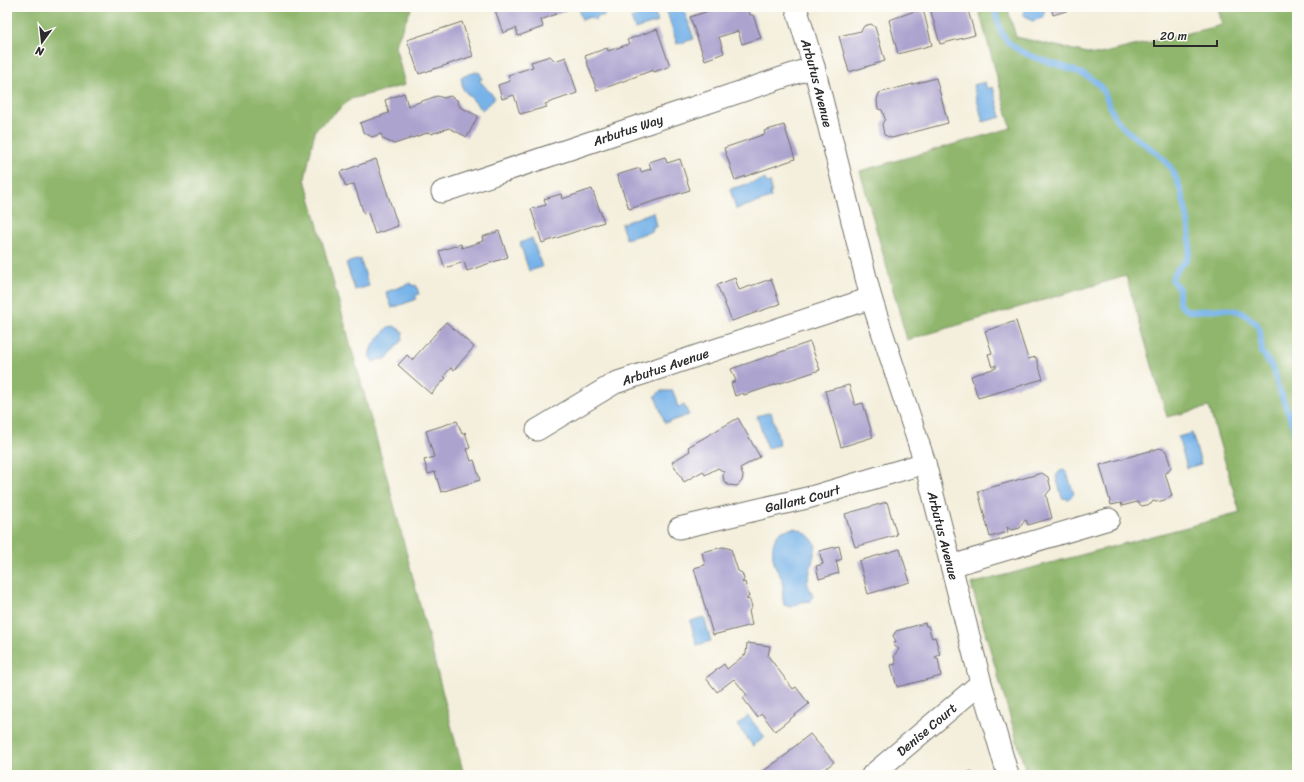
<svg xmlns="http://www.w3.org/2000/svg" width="1304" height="782" font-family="Sriracha,sans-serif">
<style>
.forest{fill:#8fb66c;stroke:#5d704c}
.water{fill:#77b3e9;stroke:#516f8a}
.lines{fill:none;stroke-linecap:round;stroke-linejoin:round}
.stream{stroke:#77b3e9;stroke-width:6}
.building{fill:#aca3cf}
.minor-casing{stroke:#717069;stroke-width:23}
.minor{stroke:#fff;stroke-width:21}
.labels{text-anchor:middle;stroke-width:3;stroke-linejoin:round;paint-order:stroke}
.street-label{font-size:13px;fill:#2b2b2b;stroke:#fdfcf7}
</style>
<rect width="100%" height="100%" fill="#fdfcf7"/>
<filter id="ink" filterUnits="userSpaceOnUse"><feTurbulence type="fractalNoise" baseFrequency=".025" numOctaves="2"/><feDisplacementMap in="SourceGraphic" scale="8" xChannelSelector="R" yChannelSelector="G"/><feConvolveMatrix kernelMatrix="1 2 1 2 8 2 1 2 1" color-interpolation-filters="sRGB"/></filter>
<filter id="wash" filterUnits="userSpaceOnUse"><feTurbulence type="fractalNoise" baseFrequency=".012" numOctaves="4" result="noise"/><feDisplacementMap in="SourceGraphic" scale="16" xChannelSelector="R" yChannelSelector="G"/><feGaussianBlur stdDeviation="0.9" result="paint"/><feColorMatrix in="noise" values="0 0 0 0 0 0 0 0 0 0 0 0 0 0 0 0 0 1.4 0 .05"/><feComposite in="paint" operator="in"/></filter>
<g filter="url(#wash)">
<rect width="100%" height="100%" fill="#f4efdc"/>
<g class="forest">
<polygon points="10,7 412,7 395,45 405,85 351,99 315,130 305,179 386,474 464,775 7,775 7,15 11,14"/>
<polygon points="978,7 1007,7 1016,37 1096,55 1222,25 1218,7 1297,7 1297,775 1027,775 971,584 1240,513 1209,407 1167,417 1126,276 907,340 860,171 1011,128"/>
</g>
<g class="water">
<polygon points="580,7 607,7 604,16 598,16 595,20 590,17 582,20 579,12"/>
<polygon points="674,7 683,7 694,39 677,44 666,9"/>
<polygon points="1023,7 1046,7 1042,18 1032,21 1024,15"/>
<polygon points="654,10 658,22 635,29 631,18"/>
<polygon points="476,72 480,73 482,79 479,80 495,98 482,110 463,89 461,77"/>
<polygon points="985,82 987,89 993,87 1001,117 983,122 973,85"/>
<polygon points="765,179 767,183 770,182 772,192 770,193 771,198 736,209 730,189"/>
<polygon points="653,212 656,227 652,227 653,231 626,239 621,224"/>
<polygon points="532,238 542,267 529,271 520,243"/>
<polygon points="360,259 369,286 355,290 346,263"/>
<polygon points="411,283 413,286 416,285 419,294 415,296 417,299 392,308 386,292"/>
<polygon points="394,326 403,332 402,340 386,359 377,360 374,363 369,356 372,346 388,327"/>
<polygon points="661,391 673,391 678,407 684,405 689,415 665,423 655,396"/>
<polygon points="771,412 780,445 767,448 757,416"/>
<polygon points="1192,433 1201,464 1187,468 1178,437"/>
<polygon points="1064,470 1067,473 1074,494 1069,499 1062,498 1056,476 1060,471"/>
<path d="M796 528C804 531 813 538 816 546L807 584 813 595 811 601 802 602 791 607 784 605C781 594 785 586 781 577 780 575 778 572 777 570 771 559 770 539 781 532 785 529 791 529 796 528Z"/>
<polygon points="704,617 711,641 697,645 690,621"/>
<polygon points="748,716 765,737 753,746 737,725"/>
</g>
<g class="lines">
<path class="stream" d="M994 7C997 18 999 32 1007 41 1027 61 1065 63 1090 78 1110 91 1105 104 1117 120 1130 138 1153 146 1167 163 1181 179 1190 223 1190 244 1191 265 1175 265 1172 280L1179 289V303L1183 308 1189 311H1198L1219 309 1233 310 1243 313 1256 323 1260 330 1262 352 1275 372 1277 384 1297 435"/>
</g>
<g id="blocks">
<g class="building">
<polygon points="494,7 565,7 566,10 541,20 543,27 518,36 516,28 503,33"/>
<polygon points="720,7 747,7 750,15 753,15 761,38 742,44 738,31 719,37 724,53 705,60 690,17"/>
<polygon points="933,7 967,7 975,35 940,44 930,8"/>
<polygon points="1051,7 1079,7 1053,15"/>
<polygon points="918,10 924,13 932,45 898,54 889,20"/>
<polygon points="462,22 473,56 419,74 407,40"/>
<polygon points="871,24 875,27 885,61 849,72 839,36 861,31 864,26"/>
<polygon points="657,29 670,66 654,72 653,70 597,91 585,56 607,48 608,51 629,44 627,40"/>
<polygon points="550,56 555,61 566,57 577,93 545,104 547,107 520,114 514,95 502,99 498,85 510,81 508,75 533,67 531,62"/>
<polygon points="936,78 948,123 892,138 884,135 882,124 885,119 882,110 878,109 877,100 879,93"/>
<polygon points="404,93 408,106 437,96 444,98 450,96 457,100 460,107 478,116 467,137 449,128 431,134 430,132 394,144 383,139 381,134 372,137 363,132 360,123 389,113 385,100"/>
<polygon points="784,125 795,159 735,180 724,148 765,134 764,131"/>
<polygon points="665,157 667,163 680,159 690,190 629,209 617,175 640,168 641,172 651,169 649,162"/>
<polygon points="376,159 398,226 375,234 368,213 364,214 354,184 346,187 340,172"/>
<polygon points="592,189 604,222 542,243 531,209 546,205 544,199 561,194 562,199"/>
<polygon points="499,231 508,257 467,271 464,262 445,268 439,251 461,244 462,248 483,241 482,237"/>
<polygon points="735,278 739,290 771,279 780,304 732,321 717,285"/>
<polygon points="1016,321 1028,359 1036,357 1043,379 978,398 971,376 996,368 996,365 992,367 988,354 992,353 985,331"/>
<polygon points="446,322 474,347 454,370 451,368 444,376 446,378 431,394 398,365 407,355 412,360"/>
<polygon points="810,342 820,370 744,395 743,393 735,396 731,383 736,381 731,369"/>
<polygon points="849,385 855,405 863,403 873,437 841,447 825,391"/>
<polygon points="738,418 760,457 740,468 743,476 742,481 737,486 728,485 724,481 723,476 724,472 718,468 705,475 703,471 684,482 672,462 690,451 688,447"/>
<polygon points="457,421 462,434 465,432 470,448 467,449 471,461 474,460 480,480 441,492 435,472 428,474 424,460 434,457 426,431"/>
<polygon points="1160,448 1166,451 1171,467 1168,472 1165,473 1172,496 1165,500 1156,502 1153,501 1151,504 1142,506 1137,502 1122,506 1121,503 1111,505 1100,465"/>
<polygon points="1042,473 1048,477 1051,489 1046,495 1052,518 1028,525 1026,520 1024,521 1020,528 1011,530 1007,527 1008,532 990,537 978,491"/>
<polygon points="887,502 897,535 855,547 845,514"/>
<polygon points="839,546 842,559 836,561 839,573 819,579 816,566 823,564 819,551"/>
<polygon points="723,547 731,549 738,571 742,573 744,579 742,583 745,582 749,597 746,599 750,600 752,607 749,611 752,625 713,635 694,568 705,565 702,552"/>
<polygon points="900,549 910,582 868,594 859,561"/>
<polygon points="925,623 926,626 928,626 932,638 935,637 940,655 935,657 936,659 938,658 941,676 897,687 891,665 896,664 894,656 899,649 893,645 896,641 893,636 896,631"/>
<polygon points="747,643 770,646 768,656 793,689 796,687 809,704 775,731 762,714 757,717 743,698 747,695 734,679 717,692 706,678 724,664 727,669 746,654"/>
<polygon points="810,734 834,762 817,775 758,775 790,752 789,751"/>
<polygon points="972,771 973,775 962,775 962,774"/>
</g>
</g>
</g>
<g filter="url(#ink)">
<use href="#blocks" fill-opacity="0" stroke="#717069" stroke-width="1"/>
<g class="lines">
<g class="minor-casing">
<g id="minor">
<path id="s1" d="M796 7 814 67 871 298 925 463 981 683 1008 775"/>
<path id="s2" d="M442 192 814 67"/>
<path id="s3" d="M537 430 615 383 871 298"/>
<path id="s4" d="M679 528 811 497 925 463"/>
<polyline points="951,566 1109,519"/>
<path id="s5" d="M872 775 981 683"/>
</g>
</g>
<use href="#minor" class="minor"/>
</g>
</g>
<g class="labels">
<g class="street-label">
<text dy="5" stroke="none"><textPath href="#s1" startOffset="79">Arbutus Avenue</textPath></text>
<text dy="5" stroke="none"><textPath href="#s2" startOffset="196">Arbutus Way</textPath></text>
<text dy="5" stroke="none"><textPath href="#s3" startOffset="144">Arbutus Avenue</textPath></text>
<text dy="5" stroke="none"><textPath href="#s4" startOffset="127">Gallant Court</textPath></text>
<text dy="5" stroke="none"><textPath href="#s1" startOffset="549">Arbutus Avenue</textPath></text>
<text dy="5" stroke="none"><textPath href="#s5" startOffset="71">Denise Court</textPath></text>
</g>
</g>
<rect width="1304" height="782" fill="none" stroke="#fdfcf7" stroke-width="24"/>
<g transform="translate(42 42) rotate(195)" stroke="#fdfcf7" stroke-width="3" paint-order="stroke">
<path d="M0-3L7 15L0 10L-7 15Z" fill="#2b2b2b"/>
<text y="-6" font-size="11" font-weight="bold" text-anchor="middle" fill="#2b2b2b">N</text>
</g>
<path d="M1154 40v6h63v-6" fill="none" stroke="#2b2b2b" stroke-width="2"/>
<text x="1160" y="40" font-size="12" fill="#2b2b2b" stroke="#fdfcf7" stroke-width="3" paint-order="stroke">20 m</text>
</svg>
